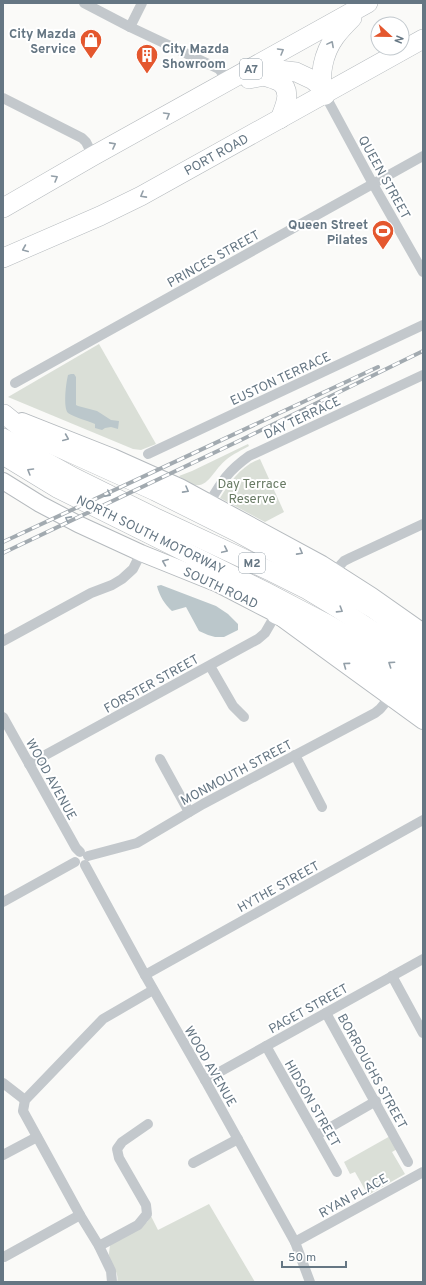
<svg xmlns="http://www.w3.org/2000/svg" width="426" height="1285" font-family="Overpass,sans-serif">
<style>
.green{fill:#dadfd7}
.water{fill:#bbc7cb}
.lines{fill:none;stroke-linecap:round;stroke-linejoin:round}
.primary-casing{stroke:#b5babe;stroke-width:18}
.highway-casing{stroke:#b4b9bd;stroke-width:20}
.street{stroke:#c3c8cc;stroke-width:10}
.primary{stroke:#fff;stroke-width:16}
.highway{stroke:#fff;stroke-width:19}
.rail-casing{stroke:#a2aab0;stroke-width:4}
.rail{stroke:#fff;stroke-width:2.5;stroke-dasharray:8;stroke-linecap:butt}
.oneway{stroke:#939fa8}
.labels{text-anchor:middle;stroke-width:4;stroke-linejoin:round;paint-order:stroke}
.shield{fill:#fff;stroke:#939fa8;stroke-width:1}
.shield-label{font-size:12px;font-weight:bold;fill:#657683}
.poi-label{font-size:13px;font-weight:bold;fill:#657683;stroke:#fff;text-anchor:end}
.street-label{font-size:13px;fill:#657683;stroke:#fff}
.park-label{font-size:13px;fill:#687a64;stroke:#fff}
</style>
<rect width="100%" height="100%" fill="#fafaf8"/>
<g class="green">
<polygon points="99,344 156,444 141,450 133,449 8,397"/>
<path d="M248 444 249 446C242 450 233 454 227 459 209 473 207 499 179 476L192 471Z"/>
<path d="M260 459 284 512 265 522 220 498C229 483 242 465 260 459Z"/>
<polygon points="392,1135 399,1148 392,1152 405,1174 368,1195 355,1172 350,1174 344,1162"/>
<path d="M209 1204 255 1282H117C120 1272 109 1263 109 1254 109 1251 110 1247 110 1244L147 1222 151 1216 158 1230Z"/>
</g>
<g class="water">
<path d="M71 374H74L76 377V405L78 406 97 411 111 420 119 421 118 429 111 427 105 428 102 430 95 428V424C88 421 74 417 68 413 63 407 66 383 68 375Z"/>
<path d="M161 585 216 606 228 614 238 624V630L224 637H215L208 635 199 631 186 607 172 611C165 605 159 595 157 586Z"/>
</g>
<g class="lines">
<g class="primary-casing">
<g id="primary">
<polyline points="22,421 113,457 180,487 322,564 372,596 423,632"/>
<polyline points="3,481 40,504 78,524 141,553 218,584 276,614 339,660 423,721"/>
</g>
</g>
<g class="highway-casing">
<g id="highway">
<path d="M264 76C269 78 275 79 280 82 293 91 284 108 280 119"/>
<polyline points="249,79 264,76 273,71 279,70 296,72 313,80 319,85 325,95"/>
<path d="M325 95C317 78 324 52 335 37 340 30 346 24 352 18"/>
<polyline points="3,208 93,156 368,3"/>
<polyline points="3,258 100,216 141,196 423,39"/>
<polyline points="4,414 20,427 49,443 155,491 237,532 340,589 374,609 423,645"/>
<polyline points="3,438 73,477 154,517 272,572 306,589 339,609 405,652 423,665"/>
<polyline points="3,455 57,488 266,592 327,624 363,645 423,686"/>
<polyline points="276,614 310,629 389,678 423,704"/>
</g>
</g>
<g class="street">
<polyline points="84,3 130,27 219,69 228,80"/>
<polyline points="130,27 142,3"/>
<polyline points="325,95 373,184 423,272"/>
<polyline points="3,98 82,138 86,142 93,156"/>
<polyline points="15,383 423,156"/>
<polyline points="148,454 423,325"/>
<path d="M209 503C222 481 228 471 249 456L423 375"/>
<polyline points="334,572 344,561 350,558 423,524"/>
<polyline points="3,641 91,593 112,585 122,579 133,569 141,553"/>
<polyline points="210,666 233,706 244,717"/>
<polyline points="3,717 76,848 80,852"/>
<polyline points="295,755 322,807"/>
<polyline points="160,759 189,812"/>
<polyline points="29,764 258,639 265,633 276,614"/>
<polyline points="88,856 137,843 203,804 375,713 380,709 390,697"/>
<polyline points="85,865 145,975 205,1080 295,1242 310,1282"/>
<polyline points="3,902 75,862"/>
<polyline points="145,975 423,820"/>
<polyline points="392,976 423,1033"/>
<polyline points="326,1013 408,1162"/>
<polyline points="266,1046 337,1172"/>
<polyline points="205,1080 423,959"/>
<polyline points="3,1083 25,1100"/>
<polyline points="317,1135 376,1101"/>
<polyline points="3,1155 37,1137"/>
<polyline points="193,1163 238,1139"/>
<polyline points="295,1242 423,1172"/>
<polyline points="99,1246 138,1225 147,1214 146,1205 119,1158 117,1149 122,1142 148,1124"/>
<polyline points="4,1257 80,1215"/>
<polyline points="112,1282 111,1271 99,1246 80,1215 23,1111 25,1100 103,1019 153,990"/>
</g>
<use href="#primary" class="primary"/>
<use href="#highway" class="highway"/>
<g class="rail-casing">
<g id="rail">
<polyline points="3,542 378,367"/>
<polyline points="3,553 243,439 423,351"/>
</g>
</g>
<use href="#rail" class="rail"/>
</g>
<defs><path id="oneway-chevron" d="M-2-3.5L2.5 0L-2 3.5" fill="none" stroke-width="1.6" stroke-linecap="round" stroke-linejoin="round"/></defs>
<g class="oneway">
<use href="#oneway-chevron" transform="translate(331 44) rotate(-62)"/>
<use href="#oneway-chevron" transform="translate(281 51) rotate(-30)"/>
<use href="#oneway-chevron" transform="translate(167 115) rotate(-30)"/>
<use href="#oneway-chevron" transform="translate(113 145) rotate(-28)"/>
<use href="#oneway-chevron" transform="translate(55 178) rotate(-30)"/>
<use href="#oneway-chevron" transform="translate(143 195) rotate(151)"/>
<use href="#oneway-chevron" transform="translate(25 249) rotate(157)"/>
<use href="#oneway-chevron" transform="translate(66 438) rotate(23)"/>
<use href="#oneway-chevron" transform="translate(30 471) rotate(-149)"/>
<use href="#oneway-chevron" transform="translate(186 490) rotate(29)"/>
<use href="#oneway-chevron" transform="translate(108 494) rotate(27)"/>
<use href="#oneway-chevron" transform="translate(68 519) rotate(-151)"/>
<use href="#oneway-chevron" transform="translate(225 550) rotate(25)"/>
<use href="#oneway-chevron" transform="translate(300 552) rotate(29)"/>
<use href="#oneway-chevron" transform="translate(165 562) rotate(-158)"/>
<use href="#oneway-chevron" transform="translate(340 610) rotate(32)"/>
<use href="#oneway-chevron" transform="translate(391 664) rotate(-146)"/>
<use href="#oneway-chevron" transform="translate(346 665) rotate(-144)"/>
</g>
<defs>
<g id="shop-pin" transform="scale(1.15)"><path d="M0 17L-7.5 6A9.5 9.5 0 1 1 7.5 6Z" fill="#e4572e" stroke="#fff"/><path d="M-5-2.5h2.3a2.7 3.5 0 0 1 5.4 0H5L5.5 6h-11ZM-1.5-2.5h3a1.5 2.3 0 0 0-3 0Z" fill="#fff"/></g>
<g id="building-pin" transform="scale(1.15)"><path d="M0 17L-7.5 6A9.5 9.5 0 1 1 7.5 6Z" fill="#e4572e" stroke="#fff"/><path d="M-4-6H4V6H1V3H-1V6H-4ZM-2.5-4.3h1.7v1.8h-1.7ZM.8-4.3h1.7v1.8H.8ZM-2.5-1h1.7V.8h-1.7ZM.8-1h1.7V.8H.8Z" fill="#fff"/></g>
<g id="stadium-pin" transform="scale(1.15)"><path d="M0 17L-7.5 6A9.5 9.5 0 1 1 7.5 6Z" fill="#e4572e" stroke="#fff"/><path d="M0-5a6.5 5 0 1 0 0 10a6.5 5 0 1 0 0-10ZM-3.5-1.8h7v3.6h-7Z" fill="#fff"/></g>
</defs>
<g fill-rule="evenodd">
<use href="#shop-pin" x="91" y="40"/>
<use href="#building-pin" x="147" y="55"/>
<use href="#stadium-pin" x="383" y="231"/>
</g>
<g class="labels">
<g class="shield">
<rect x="240" y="59" width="22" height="20" rx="3"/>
<rect x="239" y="553" width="26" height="20" rx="3"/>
</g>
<g class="shield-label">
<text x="251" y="73">A7</text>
<text x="252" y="567">M2</text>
</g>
<g class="poi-label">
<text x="76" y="38">City Mazda<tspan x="76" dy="15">Service</tspan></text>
<text x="162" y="53" text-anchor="start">City Mazda<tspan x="162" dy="15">Showroom</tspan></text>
<text x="368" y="229">Queen Street<tspan x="368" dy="15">Pilates</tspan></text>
</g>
<g class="street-label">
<text transform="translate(216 154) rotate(-29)" y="5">PORT ROAD</text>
<text transform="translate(385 177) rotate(61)" y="5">QUEEN STREET</text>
<text transform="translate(213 258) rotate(-29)" y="5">PRINCES STREET</text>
<text transform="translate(280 378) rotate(-25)" y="5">EUSTON TERRACE</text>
<text transform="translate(302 417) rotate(-25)" y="5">DAY TERRACE</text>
<text transform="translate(151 534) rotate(26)" y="5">NORTH SOUTH MOTORWAY</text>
<text transform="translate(221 587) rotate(25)" y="5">SOUTH ROAD</text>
<text transform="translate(151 683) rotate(-29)" y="5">FORSTER STREET</text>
<text transform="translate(236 772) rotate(-28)" y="5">MONMOUTH STREET</text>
<text transform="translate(52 779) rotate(61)" y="5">WOOD AVENUE</text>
<text transform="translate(278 886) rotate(-29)" y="5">HYTHE STREET</text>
<text transform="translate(308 1008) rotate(-29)" y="5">PAGET STREET</text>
<text transform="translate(211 1066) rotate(60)" y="5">WOOD AVENUE</text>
<text transform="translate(373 1071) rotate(61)" y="5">BORROUGHS STREET</text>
<text transform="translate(313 1103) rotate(60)" y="5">HIDSON STREET</text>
<text transform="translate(353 1195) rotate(-29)" y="5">RYAN PLACE</text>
</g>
<g class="park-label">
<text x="252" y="488">Day Terrace<tspan x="252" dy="15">Reserve</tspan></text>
</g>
</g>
<rect width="426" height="1285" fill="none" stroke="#657683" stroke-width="8"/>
<g transform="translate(390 36) rotate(112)"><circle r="19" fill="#ffffff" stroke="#c1c8cd"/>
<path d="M0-3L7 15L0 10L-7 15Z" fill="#e4572e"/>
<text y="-6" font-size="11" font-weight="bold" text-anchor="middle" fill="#657683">N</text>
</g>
<path d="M282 1261v6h64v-6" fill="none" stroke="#657683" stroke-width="2"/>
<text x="288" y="1261" font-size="12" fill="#657683" stroke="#ffffff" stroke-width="3" paint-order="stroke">50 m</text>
</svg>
